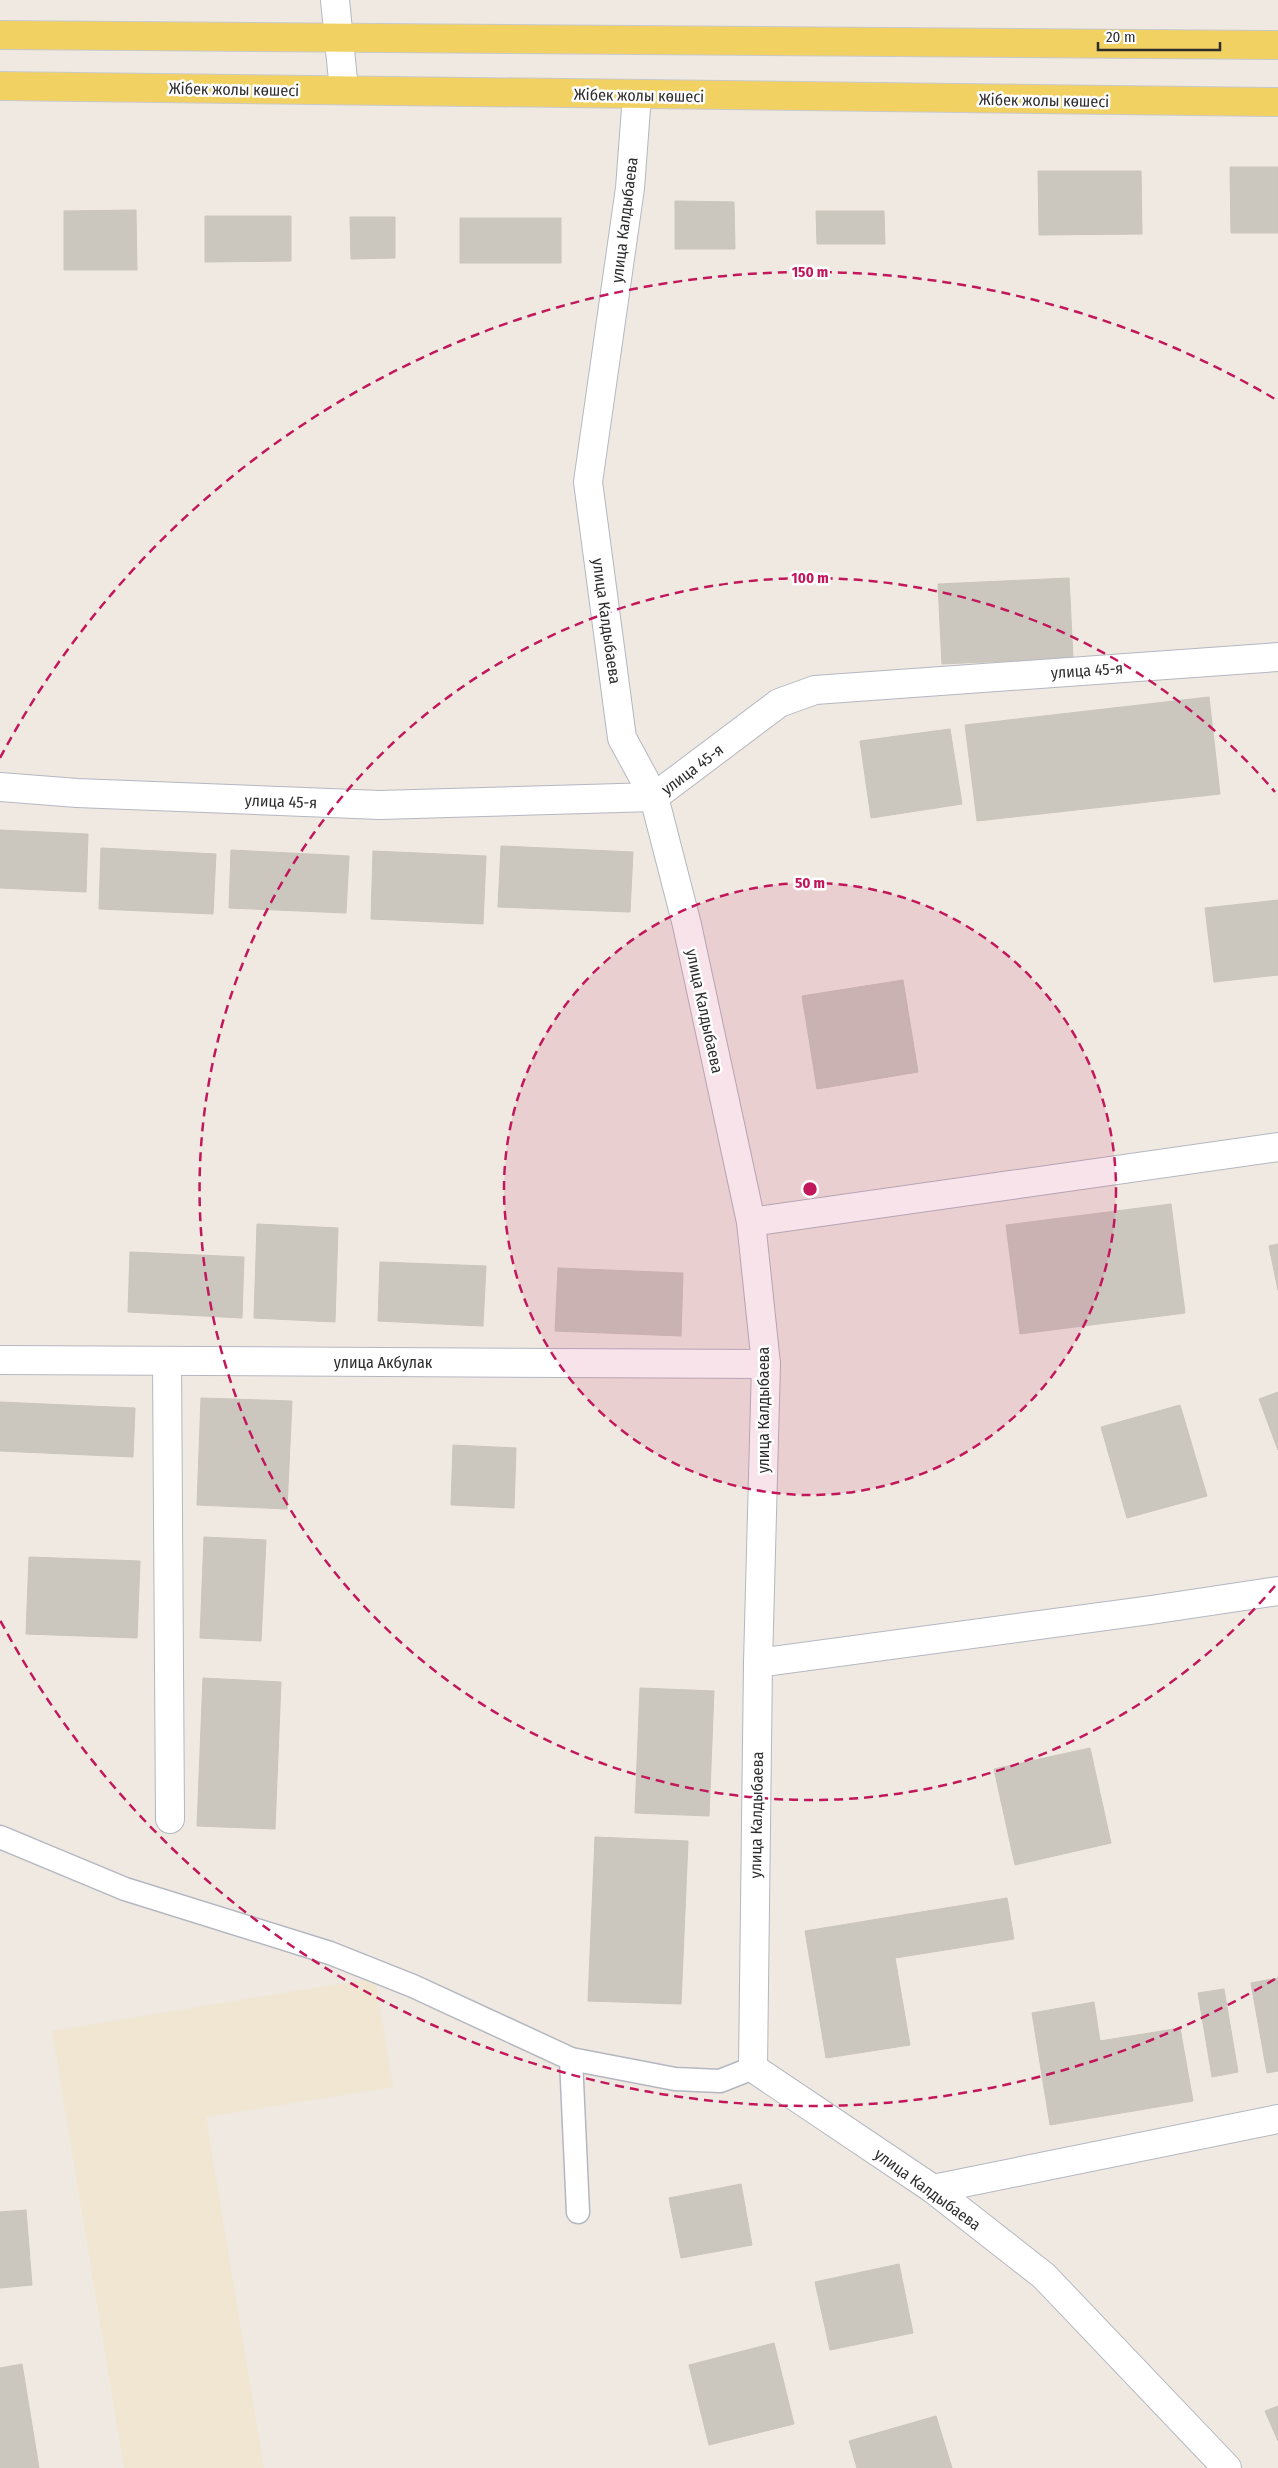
<svg xmlns="http://www.w3.org/2000/svg" width="1278" height="2468" font-family="'Fira Sans Condensed',sans-serif">
<style>
.education{fill:#f0e6d1}
.building{fill:#cbc7bf;stroke:#cbc5ba}
.lines{fill:none;stroke-linecap:round;stroke-linejoin:round}
.service-casing{stroke:#b4b7c1;stroke-width:25}
.minor-casing{stroke:#b4b7c1;stroke-width:30}
.primary-casing{stroke:#c9c9c9;stroke-width:30}
.service{stroke:#fff;stroke-width:22}
.minor{stroke:#fff;stroke-width:28}
.primary{stroke:#f2d163;stroke-width:28}
.ring{fill:none;stroke:#c2185b;stroke-width:2.5;stroke-dasharray:9 6}
.labels{text-anchor:middle;stroke-width:5;stroke-linejoin:round;paint-order:stroke}
.street-label{font-size:16px;fill:#2e2e2e;stroke:#fff}
.centre{fill:#c2185b;stroke:#fff;stroke-width:2.5}
.ring-label{font-size:15px;text-anchor:middle;font-weight:bold;fill:#c2185b;stroke:#fff;stroke-width:5;stroke-linejoin:round;paint-order:stroke}
</style>
<rect width="100%" height="100%" fill="#efe9e1"/>
<polygon class="education" points="375,1978 393,2087 206,2117 264,2468 124,2468 52,2031"/>
<g class="building">
<polygon points="1230,167 1278,167 1278,233 1231,233"/>
<polygon points="1038,171 1141,171 1142,234 1039,235"/>
<polygon points="675,201 734,202 735,249 675,249"/>
<polygon points="136,210 137,270 64,270 64,211"/>
<polygon points="816,211 884,211 885,244 817,244"/>
<polygon points="205,216 291,216 291,261 205,262"/>
<polygon points="350,217 395,217 395,258 351,259"/>
<rect x="460" y="218" width="101" height="45"/>
<polygon points="1069,578 1073,658 942,664 938,584"/>
<polygon points="1209,697 1220,794 977,821 965,725"/>
<polygon points="950,729 962,804 871,818 860,741"/>
<polygon points="0,830 88,834 86,892 0,888"/>
<polygon points="501,846 633,852 630,912 498,907"/>
<polygon points="101,848 216,854 213,914 99,909"/>
<polygon points="231,850 349,856 346,913 229,908"/>
<polygon points="373,851 486,856 483,924 371,919"/>
<polygon points="1278,900 1278,975 1214,982 1205,908"/>
<polygon points="903,980 918,1072 817,1089 802,996"/>
<polygon points="1171,1204 1185,1313 1020,1334 1006,1225"/>
<polygon points="257,1224 338,1228 335,1322 254,1318"/>
<polygon points="1278,1244 1278,1290 1269,1246"/>
<polygon points="130,1252 244,1257 242,1318 128,1312"/>
<polygon points="380,1262 486,1266 483,1326 378,1321"/>
<polygon points="558,1268 683,1273 681,1336 555,1331"/>
<polygon points="1278,1392 1278,1450 1259,1399"/>
<polygon points="201,1398 292,1401 287,1509 197,1505"/>
<polygon points="0,1402 135,1408 133,1457 0,1451"/>
<polygon points="1180,1405 1207,1496 1127,1518 1101,1427"/>
<polygon points="453,1445 516,1448 514,1508 451,1505"/>
<polygon points="204,1537 266,1540 261,1641 200,1638"/>
<polygon points="29,1557 140,1561 137,1638 26,1634"/>
<polygon points="203,1678 281,1682 275,1829 197,1826"/>
<polygon points="640,1688 714,1691 709,1816 635,1813"/>
<polygon points="1090,1748 1111,1843 1015,1865 994,1769"/>
<polygon points="595,1837 688,1841 681,2004 588,2001"/>
<polygon points="1007,1898 1014,1939 895,1958 910,2045 826,2058 805,1931"/>
<polygon points="1278,1978 1278,2071 1267,2073 1251,1983"/>
<polygon points="1224,1989 1238,2072 1212,2077 1198,1993"/>
<polygon points="1094,2002 1100,2041 1180,2028 1193,2101 1050,2125 1032,2013"/>
<polygon points="741,2184 752,2245 681,2258 669,2198"/>
<polygon points="26,2210 32,2285 0,2288 0,2212"/>
<polygon points="899,2264 913,2333 830,2350 815,2282"/>
<polygon points="774,2343 794,2424 709,2445 689,2365"/>
<polygon points="22,2364 39,2468 0,2468 0,2368"/>
<polygon points="1278,2406 1278,2441 1265,2411"/>
<polygon points="936,2416 952,2468 857,2468 849,2441"/>
</g>
<g class="lines">
<g class="service-casing">
<g id="service">
<polyline points="0,1837 125,1889 330,1953 413,1986 571,2059 675,2079 720,2081 753,2068"/>
<polyline points="571,2059 578,2212"/>
</g>
</g>
<g class="minor-casing">
<g id="minor">
<polyline points="335,0 344,90"/>
<polyline points="637,95 630,188 588,482 622,738 654,797 687,925 751,1222 766,1364 758,1663 753,2068 933,2189 1044,2276 1227,2468"/>
<polyline points="0,787 77,793 380,805 654,797 779,703 815,690 1278,657"/>
<polyline points="751,1222 1278,1147"/>
<polyline points="0,1360 766,1364"/>
<polyline points="167,1361 170,1819"/>
<polyline points="758,1663 1151,1610 1278,1591"/>
<polyline points="933,2189 1278,2119"/>
</g>
</g>
<g class="primary-casing">
<g id="primary">
<polyline points="0,35 1278,45"/>
<polyline points="0,86 1278,102"/>
</g>
</g>
<use href="#service" class="service"/>
<use href="#minor" class="minor"/>
<use href="#primary" class="primary"/>
</g>
<circle cx="810" cy="1189" r="306" fill="#c2185b" fill-opacity=".12"/>
<g class="ring">
<circle cx="810" cy="1189" r="306"/>
<path d="M1275 1586A611 611 0 1 1 1275 792"/>
<path d="M1275 1979A917 917 0 0 1 0 1620M0 758A917 917 0 0 1 1275 399"/>
</g>
<g class="labels">
<g class="street-label">
<text transform="translate(234 89) rotate(1)" y="6">Жібек жолы көшесі</text>
<text transform="translate(639 95) rotate(1)" y="6">Жібек жолы көшесі</text>
<text transform="translate(1044 100) rotate(1)" y="6">Жібек жолы көшесі</text>
<text transform="translate(624 220) rotate(-83)" y="6">улица Калдыбаева</text>
<text transform="translate(607 621) rotate(82)" y="6">улица Калдыбаева</text>
<text transform="translate(1087 670) rotate(-4)" y="6">улица 45-я</text>
<text transform="translate(692 769) rotate(-37)" y="6">улица 45-я</text>
<text transform="translate(281 801) rotate(2)" y="6">улица 45-я</text>
<text transform="translate(705 1011) rotate(78)" y="6">улица Калдыбаева</text>
<text x="383" y="1368">улица Акбулак</text>
<text transform="translate(763 1410) rotate(-90)" y="6">улица Калдыбаева</text>
<text transform="translate(756 1815) rotate(-89)" y="6">улица Калдыбаева</text>
<text transform="translate(928 2189) rotate(36)" y="6">улица Калдыбаева</text>
</g>
</g>
<circle cx="810" cy="1189" r="8" class="centre"/>
<g class="ring-label">
<text x="810" y="277">150 m</text>
<text x="810" y="583">100 m</text>
<text x="810" y="888">50 m</text>
</g>
<path d="M1098 42v8h122v-8" fill="none" stroke="#2e2e2e" stroke-width="2.5"/>
<text x="1106" y="42" font-size="15" fill="#2e2e2e" stroke="#ffffff" stroke-width="4" paint-order="stroke">20 m</text>
</svg>
